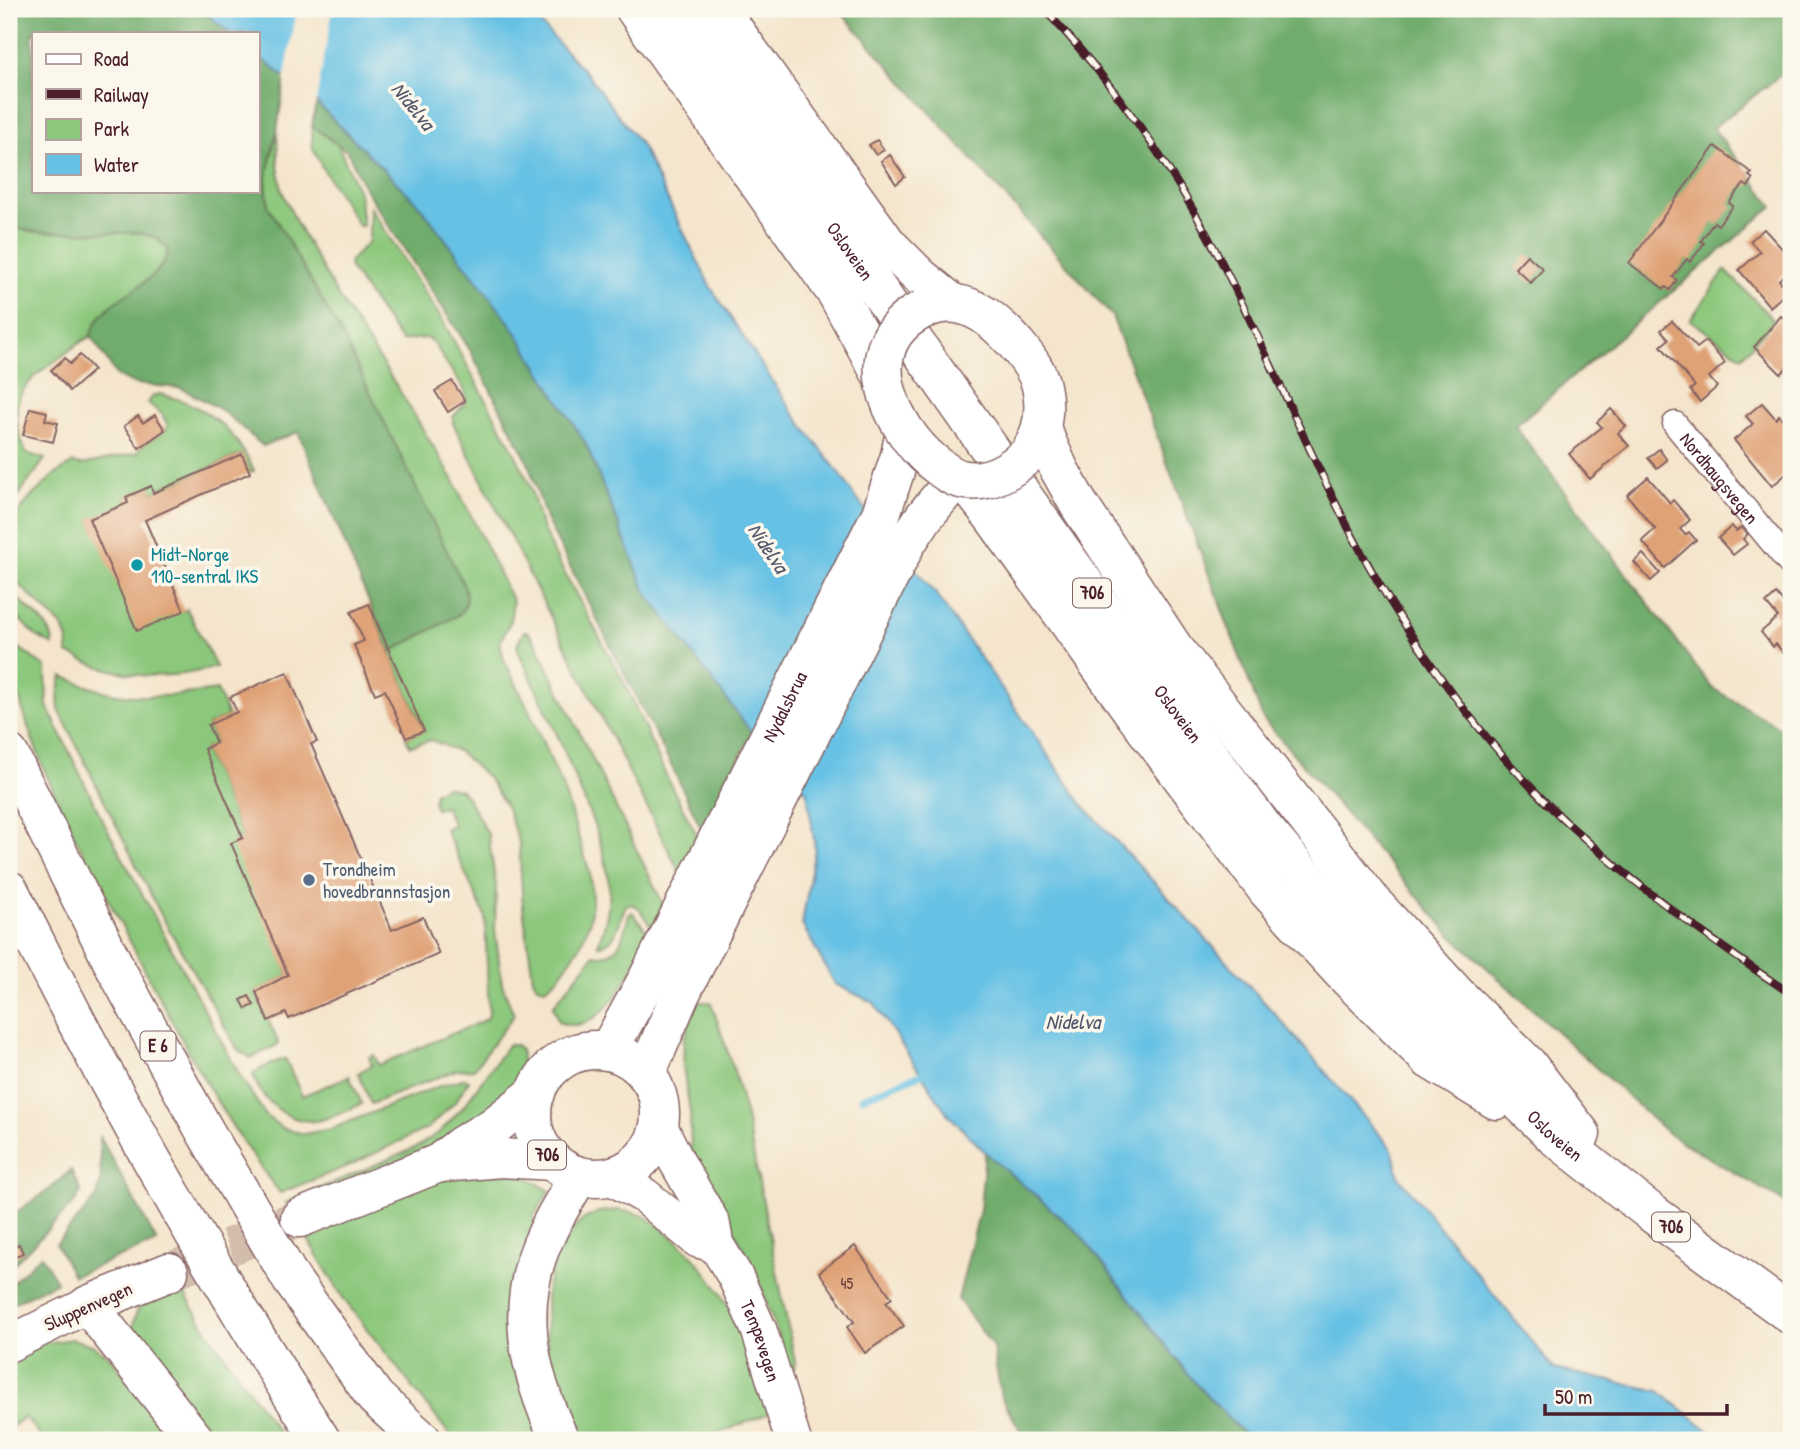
<svg xmlns="http://www.w3.org/2000/svg" width="1800" height="1449" font-family="'Patrick Hand',sans-serif">
<style>
.green{fill:#8bc77c;stroke:#6a7354;stroke-width:2}
.forest{fill:#70ac6c;stroke:#5d664c;stroke-width:2}
.water{fill:#66c1e4;stroke:#587088;stroke-width:2}
.pier{fill:#f4e5cc}
.lines{fill:none;stroke-linecap:round;stroke-linejoin:round}
.stream{stroke:#66c1e4;stroke-width:7}
.building{fill:#dfa176}
.highway-tunnel{stroke:#d2bdac;stroke-width:38;stroke-dasharray:38 19;stroke-linecap:butt}
.street-casing{stroke:#866463;stroke-width:27}
.secondary-casing{stroke:#866463;stroke-width:38}
.highway-casing{stroke:#866463;stroke-width:41}
.street{stroke:#fff;stroke-width:24}
.secondary{stroke:#fff;stroke-width:35}
.highway{stroke:#fff;stroke-width:38}
.rail-casing{stroke:#4a1f2b;stroke-width:8}
.rail{stroke:#fbf7ec;stroke-width:5;stroke-dasharray:16;stroke-linecap:butt}
.highway-bridge-casing{stroke:#866463;stroke-width:41;stroke-linecap:butt}
.highway-bridge{stroke:#fff;stroke-width:38}
.culture-dot{fill:#0f9aa8;stroke:#fbf7ec;stroke-width:2.5}
.service-dot{fill:#5c6f8a;stroke:#fbf7ec;stroke-width:2.5}
.labels{text-anchor:middle;stroke-width:7;stroke-linejoin:round;paint-order:stroke}
.number-label{font-size:16px;fill:#6f403e}
.shield{fill:#fbf7ec;stroke:#7f6065;stroke-width:2}
.shield-label{font-size:18px;font-weight:bold;fill:#4a1f2b}
.street-label{font-size:19px;fill:#4a1f2b;stroke:#fbf7ec}
.culture-label{font-size:19px;fill:#0d838f;stroke:#fbf7ec;text-anchor:start}
.service-label{font-size:19px;fill:#4e5e75;stroke:#fbf7ec;text-anchor:start}
.water-label{font-size:21px;font-style:italic;fill:#54586c;stroke:#fbf7ec}
</style>
<rect width="100%" height="100%" fill="#fbf7ec"/>
<filter id="ink" filterUnits="userSpaceOnUse"><feTurbulence type="fractalNoise" baseFrequency=".0143" numOctaves="2"/><feDisplacementMap in="SourceGraphic" scale="14" xChannelSelector="R" yChannelSelector="G"/><feConvolveMatrix kernelMatrix="1 2 1 2 8 2 1 2 1" color-interpolation-filters="sRGB"/></filter>
<filter id="wash" filterUnits="userSpaceOnUse"><feTurbulence type="fractalNoise" baseFrequency=".00686" numOctaves="4" result="noise"/><feDisplacementMap in="SourceGraphic" scale="28" xChannelSelector="R" yChannelSelector="G"/><feGaussianBlur stdDeviation="1.57" result="paint"/><feColorMatrix in="noise" values="0 0 0 0 0 0 0 0 0 0 0 0 0 0 0 0 0 1.4 0 .05"/><feComposite in="paint" operator="in"/></filter>
<g filter="url(#wash)">
<rect width="100%" height="100%" fill="#f4e5cc"/>
<g class="green">
<path d="M277 121 278 166 282 191 297 224 338 296 396 385 453 479 513 602 510 622 500 642 504 660 527 706 563 788 590 873 592 900 590 921 580 946 558 978 545 988 537 986 533 979 523 908 519 844 507 808 488 778 458 751 431 740 410 746 406 738 424 730 390 652 458 615C468 606 467 599 464 587L342 335 268 206 266 178 277 131Z"/>
<polygon points="312,126 338,145 359,192 363,226 359,226 323,169 313,149"/>
<polygon points="370,207 444,323 514,451 530,485 540,522 553,552 625,684 667,778 699,839 681,875 453,423 453,417 466,402 465,391 432,341 426,338 401,341 350,268 349,262 369,241"/>
<path d="M9 227 36 232 141 233 157 238 168 249C162 289 100 296 91 336 77 343 67 353 55 361 15 388 7 408 26 453L45 459 9 508Z"/>
<polygon points="1725,270 1774,320 1742,357 1690,320"/>
<path d="M159 394C205 404 235 429 254 471L250 473 241 454 153 493 150 487 126 497 128 503 90 520 184 611 187 609 216 667C182 677 142 679 108 669 94 666 81 659 67 653L68 640 63 627 9 575V524L32 496 54 475 73 463 81 465 138 453 139 448 165 430 168 426 162 414 148 403 153 396Z"/>
<path d="M9 590C23 606 54 624 53 645L35 635 9 609Z"/>
<path d="M524 631 528 632 536 643 664 906 653 929 638 907 630 904 626 905C619 919 617 947 598 945 604 927 611 907 609 887 607 854 593 821 580 790 562 743 541 698 519 653L517 645Z"/>
<path d="M9 640 46 668 47 706 105 825 240 1076 266 1116 282 1128 304 1134 331 1129 442 1085 462 1079 469 1080 456 1101 428 1128 348 1166 280 1193C215 1111 169 1015 121 924 82 850 41 778 19 697 14 677 9 660 9 640Z"/>
<path d="M62 676C82 684 103 693 124 695 155 699 187 694 217 690L228 716 208 725 216 743 204 749 243 838 288 975 256 993 279 1044 251 1058 238 1050 160 913 59 710 58 695Z"/>
<polygon points="446,786 461,790 467,797 488,834 496,885 495,930 502,984 514,1015 474,1069 456,1070 371,1104 358,1073 372,1065 369,1057 374,1055 379,1065 485,1020 489,1016 485,916 445,829 453,825 445,806 436,809 433,801 435,792"/>
<path d="M632 912 650 934C634 964 604 1041 559 1022L553 1006 594 955C622 958 622 936 629 915Z"/>
<polygon points="697,1002 711,1002 734,1071 746,1117 795,1362 794,1369 791,1370 789,1367 760,1284 737,1236 697,1170 691,1150 690,1112 683,1066 684,1039"/>
<polygon points="508,1045 516,1045 521,1050 523,1068 510,1095 468,1130 290,1209 286,1203 417,1147 441,1131 463,1107"/>
<path d="M285 1058 302 1096 349 1076 362 1104C347 1110 331 1119 315 1121 288 1123 260 1100 253 1074L260 1069Z"/>
<polygon points="451,1174 522,1174 550,1191 534,1216 546,1440 454,1440 345,1301 305,1235"/>
<path d="M618 1210C625 1211 632 1212 639 1214 647 1216 655 1224 662 1229 721 1271 751 1345 770 1413L702 1440H576L547 1354 546 1291 554 1260 570 1232 584 1219 599 1212Z"/>
<path d="M182 1289 208 1332 284 1440H207L133 1333C133 1297 154 1299 182 1289Z"/>
<polygon points="72,1339 92,1345 109,1356 174,1440 43,1440 25,1417 9,1429 9,1361 39,1344"/>
</g>
<g class="forest">
<path d="M9 9H200L230 33H33V191H257V55L285 78 277 131 266 178 268 206 342 335 464 586C467 599 468 606 458 615L390 652 298 432 263 446 222 410 181 388 136 384 117 376 91 336C100 294 162 289 168 249L157 238 141 233 36 232 9 227Z"/>
<polygon points="838,9 1781,9 1791,22 1791,67 1713,128 1773,206 1515,426 1712,688 1791,734 1791,1206 1670,1135 1450,934 1263,719 1112,316"/>
<polygon points="316,102 420,206 512,326 586,444 646,592 752,733 703,832 673,769 546,519 528,462 470,350 364,187 348,152 312,126"/>
<polygon points="99,1135 157,1242 73,1276 56,1244 97,1197 101,1179"/>
<polygon points="985,1152 1079,1233 1195,1383 1250,1440 1026,1440 1001,1397 993,1347 958,1299 980,1210"/>
<polygon points="71,1170 81,1192 75,1202 9,1269 9,1217 50,1189"/>
<polygon points="41,1255 57,1282 9,1305 9,1286"/>
</g>
<polygon class="water" points="200,9 527,9 588,75 641,145 710,286 794,414 843,478 855,497 935,593 1083,805 1275,1014 1392,1149 1399,1177 1554,1369 1659,1391 1720,1440 1250,1440 1195,1383 1079,1233 985,1152 947,1113 874,1003 835,984 802,924 815,848 807,792 752,733 646,592 586,444 512,326 420,206 316,102 257,55 257,33 230,33"/>
<polygon class="pier" points="297,9 333,9 315,107 284,81"/>
<g class="lines">
<polyline class="stream" points="862,1098 926,1072"/>
</g>
<g id="blocks">
<g class="building">
<polygon points="877,140 884,150 876,155 869,145"/>
<polygon points="1715,146 1752,173 1749,176 1753,179 1748,187 1744,184 1737,192 1729,203 1733,206 1718,225 1714,222 1701,241 1704,243 1697,253 1690,262 1687,259 1673,277 1677,280 1670,290 1666,287 1664,289 1629,263"/>
<polygon points="890,155 905,177 896,184 881,161"/>
<polygon points="1764,229 1786,253 1790,249 1791,251 1791,270 1779,280 1788,291 1770,307 1739,270 1760,252 1750,241"/>
<polygon points="1527,255 1543,269 1531,283 1515,268"/>
<polygon points="1781,316 1787,321 1791,316 1791,363 1781,374 1754,347"/>
<polygon points="1672,321 1697,348 1706,341 1725,363 1709,377 1717,387 1700,402 1690,390 1695,386 1661,346 1669,339 1661,330"/>
<polygon points="80,355 94,370 70,391 51,370 65,358 70,364"/>
<polygon points="452,381 465,401 448,412 435,391"/>
<polygon points="1762,403 1776,419 1779,415 1787,425 1791,422 1791,470 1772,486 1734,440 1753,424 1746,416"/>
<polygon points="30,408 47,412 45,420 58,423 53,442 23,435"/>
<polygon points="1611,409 1626,426 1618,433 1629,446 1590,479 1569,454 1602,427 1597,422"/>
<polygon points="155,415 165,430 139,448 124,426 138,416 143,423"/>
<polygon points="1659,449 1667,460 1657,468 1648,458"/>
<polygon points="242,454 250,473 145,520 184,611 137,631 89,519 128,503 126,497 151,486 153,493"/>
<polygon points="1648,477 1670,503 1673,500 1690,520 1680,529 1685,535 1689,532 1696,540 1665,568 1642,541 1655,529 1627,495"/>
<polygon points="1732,526 1736,531 1742,527 1748,534 1743,539 1747,544 1733,555 1718,538"/>
<polygon points="1643,554 1660,573 1651,581 1634,562"/>
<polygon points="1776,594 1791,611 1791,662 1776,644 1773,647 1761,632 1778,617 1766,603"/>
<polygon points="369,604 424,731 406,738 385,690 375,694 354,645 364,641 351,612"/>
<polygon points="287,672 317,742 311,744 392,930 423,917 439,954 289,1019 286,1013 268,1021 256,992 288,975 231,843 243,838 204,749 216,743 208,725 237,712 230,697"/>
<polygon points="249,996 254,1005 246,1009 241,1000"/>
<polygon points="19,1244 23,1253 12,1258 9,1248"/>
<polygon points="855,1246 892,1298 886,1302 904,1326 865,1353 847,1327 854,1322 819,1272"/>
</g>
</g>
</g>
<g filter="url(#ink)">
<use href="#blocks" fill-opacity="0" stroke="#866463" stroke-width="2"/>
<g class="lines">
<polyline class="highway-tunnel" points="176,1269 295,1220"/>
<g class="street-casing">
<g id="street">
<path id="s1" d="M1675 424 1791 565"/>
</g>
</g>
<g class="secondary-casing">
<g id="secondary">
<path id="s2" d="M659 1125 677 1162 712 1223 716 1245 735 1276 759 1330 793 1440"/>
<polyline points="611,1177 645,1196 698,1240 716,1245"/>
<polyline points="9,1344 88,1305"/>
</g>
</g>
<g class="highway-casing">
<g id="highway">
<polyline points="635,9 837,294 883,378"/>
<path id="s3" d="M680 9 1142 665 1265 830 1375 960 1554 1136 1653 1214 1791 1315"/>
<polyline points="719,9 888,245 920,277 952,303"/>
<path d="M927 308C964 293 993 318 1016 344 1026 356 1038 371 1041 386 1046 408 1043 431 1031 450"/>
<polyline points="1041,428 1059,469 1079,505 1173,647 1373,903 1456,994 1527,1064 1581,1134"/>
<polyline points="964,480 993,517 1135,715 1267,890 1341,971 1430,1060 1496,1100"/>
<polyline points="9,754 116,969 203,1128 291,1279 375,1397 422,1440"/>
<path d="M9 890C103 1079 206 1263 321 1440"/>
<circle cx="596" cy="1114" r="64"/>
<path id="s4" d="M608 1051 649 976 881 514 900 456 905 431"/>
<polyline points="646,1074 681,993 906,544 924,517 956,478"/>
<polyline points="441,1163 501,1158 552,1161"/>
<polyline points="300,1218 439,1163 462,1145 493,1127 536,1093"/>
<polyline points="169,1272 88,1305 195,1440"/>
<path d="M560 1440C528 1372 512 1304 547 1233 556 1213 568 1195 579 1176"/>
</g>
</g>
<use href="#street" class="street"/>
<use href="#secondary" class="secondary"/>
<use href="#highway" class="highway"/>
<g class="rail-casing">
<path id="rail" d="M1044 9C1113 82 1171 165 1218 255 1277 369 1322 491 1389 600 1441 684 1502 764 1575 830 1642 891 1716 944 1791 994"/>
</g>
<use href="#rail" class="rail"/>
<g class="highway-bridge-casing">
<path id="highway-bridge" d="M922 310C853 344 889 426 934 463 942 469 951 477 961 479 985 485 1008 472 1025 457"/>
</g>
<use href="#highway-bridge" class="highway-bridge"/>
</g>
</g>
<circle class="culture-dot" cx="137" cy="565" r="7"/>
<circle class="service-dot" cx="309" cy="880" r="7"/>
<g class="labels">
<g class="number-label">
<text x="847" y="1289">45</text>
</g>
<g class="shield">
<rect x="1073" y="578.5" width="38" height="29" rx="5"/>
<rect x="140.5" y="1031.5" width="35" height="29" rx="5"/>
<rect x="528" y="1140.5" width="38" height="29" rx="5"/>
<rect x="1652" y="1212.5" width="38" height="29" rx="5"/>
</g>
<g class="shield-label">
<text x="1092" y="599">706</text>
<text x="158" y="1052">E 6</text>
<text x="547" y="1161">706</text>
<text x="1671" y="1233">706</text>
</g>
<g class="street-label">
<text dy="7" stroke="none"><textPath href="#s3" startOffset="296">Osloveien</textPath></text>
<text dy="7" stroke="none"><textPath href="#s1" startOffset="70">Nordhaugsvegen</textPath></text>
<text dy="7" stroke="none"><textPath href="#s4" startOffset="387">Nydalsbrua</textPath></text>
<text dy="7" stroke="none"><textPath href="#s3" startOffset="863">Osloveien</textPath></text>
<text dy="7" stroke="none"><textPath href="#s3" startOffset="1430">Osloveien</textPath></text>
<text transform="translate(88 1306) rotate(-24)" y="7">Sluppenvegen</text>
<text dy="7" stroke="none"><textPath href="#s2" startOffset="240">Tempevegen</textPath></text>
</g>
<g class="culture-label">
<text x="151" y="561">Midt-Norge<tspan x="151" dy="22">110-sentral IKS</tspan></text>
</g>
<g class="service-label">
<text x="323" y="876">Trondheim<tspan x="323" dy="22">hovedbrannstasjon</tspan></text>
</g>
<g class="water-label">
<text transform="translate(413 106) rotate(51)" y="7">Nidelva</text>
<text transform="translate(768 548) rotate(56)" y="7">Nidelva</text>
<text x="1073" y="1029">Nidelva</text>
</g>
</g>
<rect width="1800" height="1449" fill="none" stroke="#fbf7ec" stroke-width="35"/>
<rect x="32" y="32" width="228" height="161" fill="#fbf7ec" stroke="#b4a19f" stroke-width="2"/>
<rect x="46" y="54" width="35" height="10" fill="#ffffff" stroke="#b4a19f" stroke-width="2"/>
<text x="94" y="66" font-size="21" fill="#4a1f2b">Road</text>
<rect x="46" y="89" width="35" height="10" fill="#4a1f2b" stroke="#b4a19f" stroke-width="2"/>
<text x="94" y="102" font-size="21" fill="#4a1f2b">Railway</text>
<rect x="46" y="119" width="35" height="21" fill="#8bc77c" stroke="#b4a19f" stroke-width="2"/>
<text x="94" y="136" font-size="21" fill="#4a1f2b">Park</text>
<rect x="46" y="154" width="35" height="21" fill="#66c1e4" stroke="#b4a19f" stroke-width="2"/>
<text x="94" y="172" font-size="21" fill="#4a1f2b">Water</text>
<path d="M1545 1404v10h182v-10" fill="none" stroke="#4a1f2b" stroke-width="3.5"/>
<text x="1555" y="1404" font-size="21" fill="#4a1f2b" stroke="#fbf7ec" stroke-width="5" paint-order="stroke">50 m</text>
</svg>
